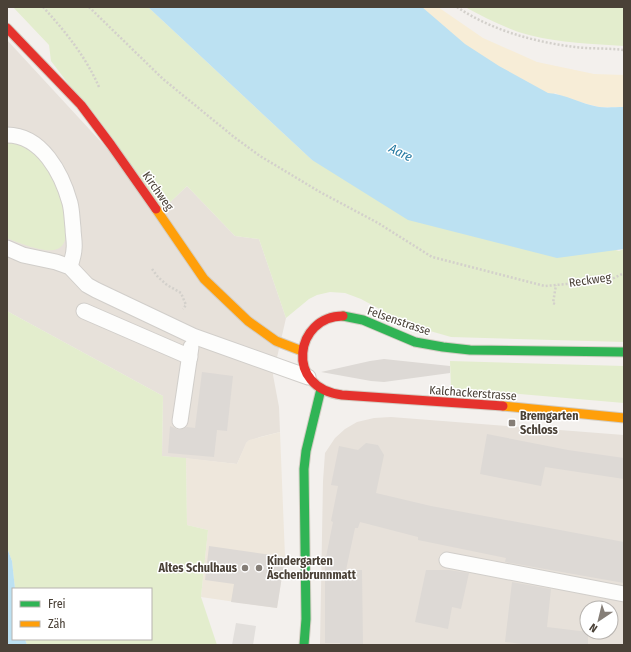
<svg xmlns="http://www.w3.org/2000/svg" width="631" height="652" font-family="'Fira Sans Condensed',sans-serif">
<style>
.residential{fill:#e7e1da;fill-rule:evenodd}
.education{fill:#eee7dc}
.green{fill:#e3edcd}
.sand{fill:#f7edd7}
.parking{fill:#e2dfdc}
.water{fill:#bce1f2}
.building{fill:#ddd9d5}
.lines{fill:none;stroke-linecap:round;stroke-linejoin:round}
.lane-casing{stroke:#d1ceca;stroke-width:17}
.fast-casing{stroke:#d3cdc3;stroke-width:11}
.slow-casing{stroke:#d3cdc3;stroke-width:11}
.jam-casing{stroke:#d3cdc3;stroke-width:11}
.path{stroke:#d3d0cb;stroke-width:2.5;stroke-dasharray:2 2;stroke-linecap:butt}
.lane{stroke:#fdfdfc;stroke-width:15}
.fast{stroke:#30b455;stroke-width:9}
.slow{stroke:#ff9f0a;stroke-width:9}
.jam{stroke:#e5322d;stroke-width:9}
.poi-dot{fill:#857e77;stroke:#fff;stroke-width:1.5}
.labels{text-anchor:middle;stroke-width:3;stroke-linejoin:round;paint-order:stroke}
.street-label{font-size:12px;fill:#4a4137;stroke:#fff}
.poi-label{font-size:12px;font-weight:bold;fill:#4a4137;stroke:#fff;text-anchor:start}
.water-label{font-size:13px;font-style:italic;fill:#277aa2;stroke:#fff}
</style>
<rect width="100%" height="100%" fill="#f3f0ed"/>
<g class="residential">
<polygon points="7,40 163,209 187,186 235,236 259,239 286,318 273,375 279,407 280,432 260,437 247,442 237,464 162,456 163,396 7,311"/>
<path d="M391 417 624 435V645H320L323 481 325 453 335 438 345 429 357 422 374 418ZM587 608H611V632H587Z"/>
</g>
<polygon class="education" points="280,432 285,557 277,608 201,597 208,530 187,525 186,458 237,464 246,443 249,440"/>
<g class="green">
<polygon points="13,7 148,7 312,160 619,251 624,249 624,342 451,337 409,325 361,299 345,293 330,292 317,295 309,299 286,318 259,239 235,236 187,186 163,209 51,61 49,45"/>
<path d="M465 7H624V46C593 44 560 43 529 35 507 29 485 18 465 7Z"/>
<path d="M7 142C10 142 13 142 16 143 35 147 55 178 61 194 63 200 63 207 64 213 66 224 71 247 54 250 42 252 18 243 7 238Z"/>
<polygon points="7,311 163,396 162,456 186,458 187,525 208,530 201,597 217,645 27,645 25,639 151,639 151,589 15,589 12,561 7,548"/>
<polygon points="450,361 624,366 624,403 451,388"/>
</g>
<polygon class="sand" points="400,7 438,7 483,38 537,62 594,74 624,75 624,107 599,107 569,99 555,93 528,110"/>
<polygon class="parking" points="236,623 256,626 253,645 232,645"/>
<g class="water">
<path d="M148 7H422L465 44 499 66 548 93C565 94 581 104 599 107 607 108 616 107 624 107V249L557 258 408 220 312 160Z"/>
<polygon points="7,548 12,561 15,589 13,589 13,639 25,639 27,645 7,645"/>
</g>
<g class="building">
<polygon points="384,359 450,366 450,373 384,382 371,381 321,372 370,361"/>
<polygon points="202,372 233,376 227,431 217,430 214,457 168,453 170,426 179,430 187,427 195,428"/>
<polygon points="487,434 568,450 624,458 624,479 545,467 541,486 480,474"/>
<polygon points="366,443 378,445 384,455 376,493 431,506 624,542 624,583 505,562 506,558 418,540 418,537 360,522 358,528 355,528 346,570 362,570 363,645 340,645 340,643 325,643 325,562 333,522 331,521 338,486 331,485 339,446 358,450"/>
<polygon points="209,546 285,557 277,608 231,602 234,584 205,580"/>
<polygon points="426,570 449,570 469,573 461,609 452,607 448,629 415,622"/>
<polygon points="512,582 551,589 547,627 588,632 588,645 530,645 505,642"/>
</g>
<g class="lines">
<g class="lane-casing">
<g id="lane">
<path d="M7 135C42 135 62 174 70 203 72 211 72 220 73 228 73 235 75 243 74 249 74 255 71 262 70 267"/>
<polyline points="7,248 23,255 56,262 70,267 87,285 96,290 193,336 308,377"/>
<polyline points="84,311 190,357"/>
<polyline points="180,421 191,347"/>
<polyline points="447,560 624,594"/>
</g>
</g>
<g class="fast-casing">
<g id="fast">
<polyline points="343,316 363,320 415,342 443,347 470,350 624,352"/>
<polyline points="304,645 306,619 304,469 306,451 321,389"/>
</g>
</g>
<g class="slow-casing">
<g id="slow">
<polyline points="156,209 204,279 248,321 276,341 302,351"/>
<polyline points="503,406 624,418"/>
</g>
</g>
<g class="jam-casing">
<g id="jam">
<polyline points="7,28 81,105 111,145 156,209"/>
<path d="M343 316C295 316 284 388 342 395L503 406"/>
</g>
</g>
<g class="path">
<path d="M43 7C65 31 86 57 99 87"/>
<polyline points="89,7 163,79 234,137 260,156 320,192 378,223 432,257 545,286 610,280 624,273"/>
<path d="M457 7C491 30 534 42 575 47 591 49 608 48 624 50"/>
<polyline points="152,269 158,277 167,285 181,293 186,305 183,309"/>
<polyline points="555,304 553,303 556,285"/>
</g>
<use href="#lane" class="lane"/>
<use href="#fast" class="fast"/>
<use href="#slow" class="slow"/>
<use href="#jam" class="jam"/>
</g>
<g class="poi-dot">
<rect x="508" y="419" width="8" height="8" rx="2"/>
<circle cx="245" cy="568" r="4"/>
<circle cx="259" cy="568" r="4"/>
</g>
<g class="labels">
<g class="street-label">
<text transform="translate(158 191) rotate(55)" y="4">Kirchweg</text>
<text transform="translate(590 280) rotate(-8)" y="4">Reckweg</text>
<text transform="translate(399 321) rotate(19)" y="4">Felsenstrasse</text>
<text transform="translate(473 393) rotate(4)" y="4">Kalchackerstrasse</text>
</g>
<g class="poi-label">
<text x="520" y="420">Bremgarten<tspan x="520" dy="14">Schloss</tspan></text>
<text x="267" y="565">Kindergarten<tspan x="267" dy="14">Äschenbrunnmatt</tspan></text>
<text x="237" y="572" text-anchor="end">Altes Schulhaus</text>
</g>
<g class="water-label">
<text transform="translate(401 152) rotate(26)" y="5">Aare</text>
</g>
</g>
<rect width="631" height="652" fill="none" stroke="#4a4137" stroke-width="16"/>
<rect x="12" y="588" width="140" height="52" fill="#ffffff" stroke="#b7b3af"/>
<rect x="20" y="601" width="20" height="6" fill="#30b455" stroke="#b7b3af"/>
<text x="48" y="608" font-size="12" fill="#4a4137">Frei</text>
<rect x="20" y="621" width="20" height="6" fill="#ff9f0a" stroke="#b7b3af"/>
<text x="48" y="628" font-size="12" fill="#4a4137">Zäh</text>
<g transform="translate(599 620) rotate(215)"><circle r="19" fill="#ffffff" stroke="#b7b3af"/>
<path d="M0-3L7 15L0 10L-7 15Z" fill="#857e77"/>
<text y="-6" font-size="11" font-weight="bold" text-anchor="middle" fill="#4a4137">N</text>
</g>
</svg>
